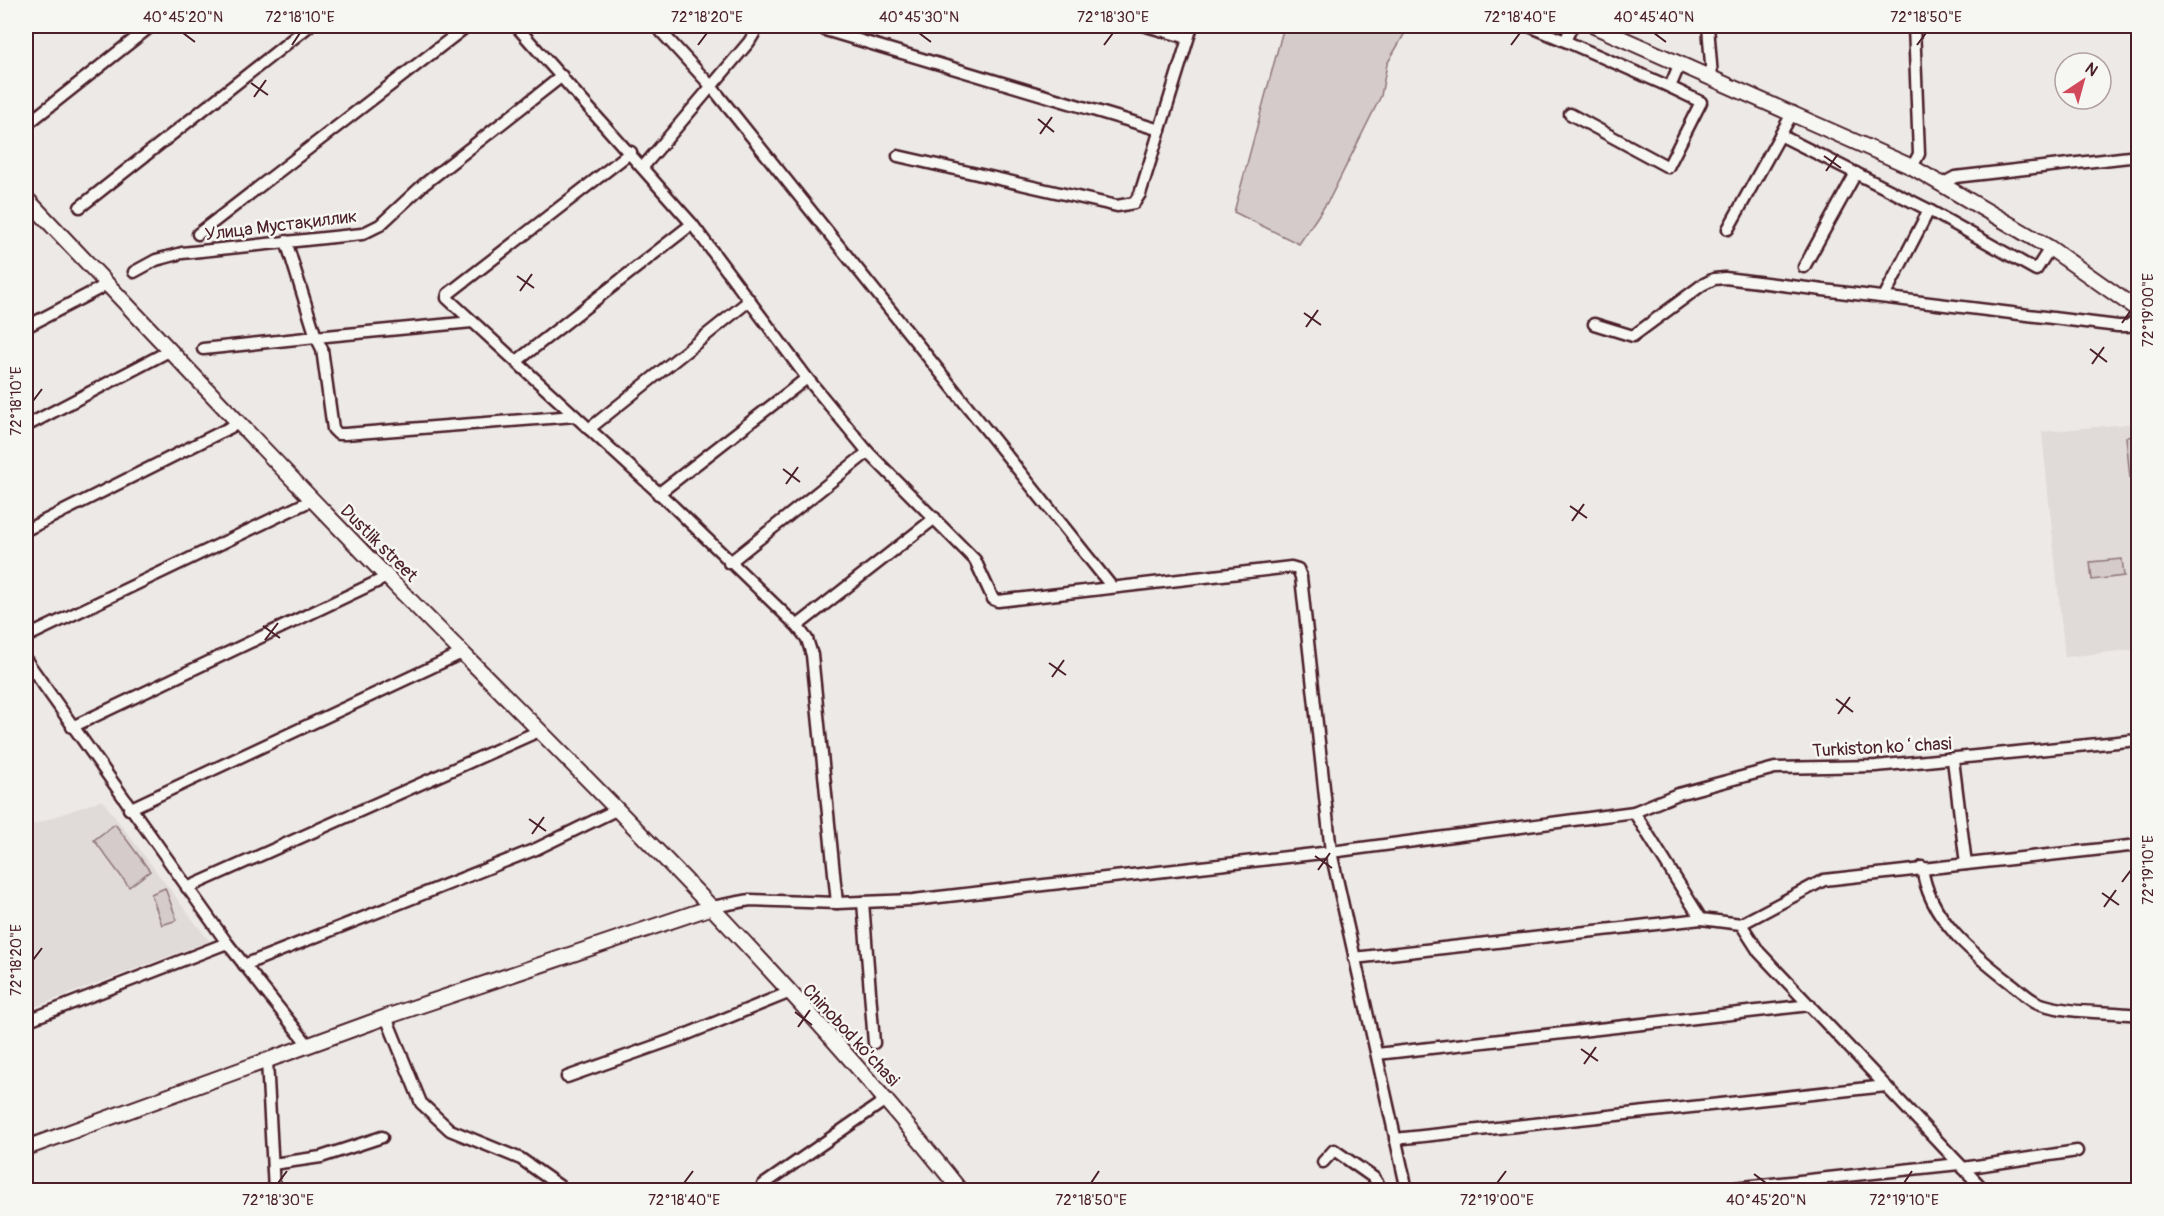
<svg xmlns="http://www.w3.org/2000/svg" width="2164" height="1216" font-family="Pangolin,sans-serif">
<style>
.built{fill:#e0dad8}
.green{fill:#d4cbca;stroke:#8f757a;stroke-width:1.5}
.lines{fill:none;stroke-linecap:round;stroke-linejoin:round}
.street-casing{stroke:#4a1f2b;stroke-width:15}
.secondary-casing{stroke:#4a1f2b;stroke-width:18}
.street{stroke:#f6f6f2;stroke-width:10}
.secondary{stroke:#f6f6f2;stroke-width:14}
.ticks{fill:none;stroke:#4a1f2b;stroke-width:2}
.labels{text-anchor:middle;stroke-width:5;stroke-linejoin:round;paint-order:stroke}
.street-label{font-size:18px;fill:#4a1f2b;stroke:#f6f6f2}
.neatline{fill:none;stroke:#4a1f2b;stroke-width:2}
.ticks-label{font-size:15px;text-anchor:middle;fill:#4a1f2b}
</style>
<rect width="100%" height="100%" fill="#ece9e6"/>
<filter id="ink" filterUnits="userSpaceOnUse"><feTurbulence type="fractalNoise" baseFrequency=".0167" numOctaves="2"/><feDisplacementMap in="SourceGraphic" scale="12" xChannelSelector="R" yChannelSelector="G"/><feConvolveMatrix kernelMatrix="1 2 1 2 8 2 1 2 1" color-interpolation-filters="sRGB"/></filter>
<g filter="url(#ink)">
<g class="built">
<polygon points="2138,423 2138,649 2065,657 2042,432"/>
<polygon points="102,800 209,941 26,1010 26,827"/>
</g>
<g class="green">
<polygon points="1284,26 1409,26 1387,64 1381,96 1330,198 1299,244 1234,212"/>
<polygon points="2138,436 2138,477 2130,478 2126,437"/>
<polygon points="2122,559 2124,576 2092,580 2090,562"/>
<polygon points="115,824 150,871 129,887 94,840"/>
<polygon points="165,888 177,920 162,925 151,894"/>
</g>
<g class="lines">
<g class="street-casing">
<g id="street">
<polyline points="516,26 692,224 807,378 868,452 975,560 993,599 998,601 1291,567 1298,569 1301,577 1331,852 1407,1190"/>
<polyline points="656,26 711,86 1112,587"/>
<polyline points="1146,26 1188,38"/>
<polyline points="1529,26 1565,41 1572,26"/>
<polyline points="1708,26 1712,77"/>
<polyline points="825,30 1160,130"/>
<polyline points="1565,41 1670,87"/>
<polyline points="1570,114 1668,167 1701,102 1670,87 1680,63"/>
<polyline points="26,125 151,26"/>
<polyline points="1780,135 1929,210 1884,297"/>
<polyline points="631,152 448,294 447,298 674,507 797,626 807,639 812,655 837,903"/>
<polyline points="898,156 1117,206 1134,203 1140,194 1192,26"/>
<polyline points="643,167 749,42 755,32 754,26"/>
<polyline points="1912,167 1919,154 1914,26"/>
<polyline points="1942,184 1955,177 2138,156"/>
<polyline points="80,207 309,26"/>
<polyline points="1929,210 2036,270 2050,248"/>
<polyline points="1728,229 1793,112"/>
<polyline points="198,234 467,26"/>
<polyline points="1804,267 1856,173"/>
<polyline points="134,272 156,260 182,253 362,234 380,225 423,185 562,76"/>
<polyline points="472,322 316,337 322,349 333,429 338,434 345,434 575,416"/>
<polyline points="1594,324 1633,336 1702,285 1714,279 1725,278 2118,326 2128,326 2138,318"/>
<polyline points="26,327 108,284"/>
<polyline points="203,349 316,337 286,241"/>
<polyline points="517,361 692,224"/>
<polyline points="26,426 169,351"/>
<polyline points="589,429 750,300"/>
<polyline points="658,494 807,378"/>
<polyline points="26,530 239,423"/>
<polyline points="729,563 868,452"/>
<polyline points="797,626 935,518"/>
<polyline points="26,637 312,500"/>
<polyline points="26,660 227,943 309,1046"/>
<polyline points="72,727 387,577"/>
<polyline points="1953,760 1966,864"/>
<polyline points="129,809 462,653"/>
<polyline points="1634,812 1701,919 1741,924 1759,952 1984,1190"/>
<path d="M1922 867C1928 918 1973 954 2012 984 2020 990 2029 999 2038 1003 2068 1014 2107 1011 2138 1015"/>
<polyline points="187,888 539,731"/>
<polyline points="863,902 874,1043"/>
<polyline points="712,907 750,900 837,903 913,900 1331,852 1634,812 1678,794 1775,768 1876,766 2138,740"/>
<polyline points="1741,924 1824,880 2138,845"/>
<polyline points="1354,958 1701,919"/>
<polyline points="244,965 536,849 618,809"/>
<polyline points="386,1017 421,1103 450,1130 521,1159 565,1190"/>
<polyline points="26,1021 227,943"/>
<polyline points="1377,1054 1810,1005"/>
<polyline points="267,1061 274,1190"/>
<polyline points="567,1077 680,1037 788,993"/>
<polyline points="1395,1139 1886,1086"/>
<polyline points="1323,1162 1334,1150 1374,1178 1382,1190"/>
<polyline points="273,1164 321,1157 382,1137"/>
<polyline points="1963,1168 2077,1151"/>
<polyline points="760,1190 763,1185 887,1099"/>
<polyline points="1715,1190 1959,1164"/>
</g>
</g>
<g class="secondary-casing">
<g id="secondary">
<polyline points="1594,26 1912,167 2050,248 2138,310"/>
<path d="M26 198C150 329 273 461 399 589 592 784 789 976 960 1190"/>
<polyline points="26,1148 386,1017 712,907"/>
</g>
</g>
<use href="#street" class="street"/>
<use href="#secondary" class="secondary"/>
</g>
</g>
<path class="ticks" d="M183 33 195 42M919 33 931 42M1654 33 1666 42M292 45 300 33M698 45 707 33M1104 45 1113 33M1511 45 1520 33M1917 45 1926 33M251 83 268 95M254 97 266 80M1038 119 1054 132M1040 134 1052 117M1824 156 1841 168M1826 171 1838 154M517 276 534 288M520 291 532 274M1304 313 1321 325M2122 323 2131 310M1306 327 1318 310M2090 349 2107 362M2092 364 2104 347M33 401 42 389M783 469 800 482M786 484 798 467M1570 506 1587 518M1572 521 1584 504M263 626 280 638M265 640 278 623M1049 663 1066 675M1052 677 1064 660M1836 699 1853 712M1838 714 1850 697M529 819 546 831M532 834 544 817M1315 856 1332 868M1318 870 1330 853M2122 882 2131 870M2102 893 2119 905M2104 907 2116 890M33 960 42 948M795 1012 812 1025M798 1027 810 1010M1581 1049 1598 1061M1584 1064 1596 1047M1754 1174 1766 1183M278 1183 287 1171M684 1183 693 1171M1091 1183 1099 1171M1497 1183 1506 1171M1904 1183 1912 1171"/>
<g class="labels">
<g class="street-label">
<text transform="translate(281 225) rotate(-7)" y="6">Улица Мустақиллик</text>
<text transform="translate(379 543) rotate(45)" y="6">Dustlik street</text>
<text transform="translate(1882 747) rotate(-3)" y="6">Turkiston koʻchasi</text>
<text transform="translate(851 1035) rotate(47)" y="6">Chinobod ko'chasi</text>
</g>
</g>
<rect width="2164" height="1216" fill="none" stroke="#f6f6f2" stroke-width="66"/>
<g transform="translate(2083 81) rotate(36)"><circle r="28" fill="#f6f6f2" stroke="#b1a0a2" stroke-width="1.5"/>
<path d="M0-4.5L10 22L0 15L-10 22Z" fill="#d1495b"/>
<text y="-9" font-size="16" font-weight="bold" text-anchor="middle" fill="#4a1f2b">N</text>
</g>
<rect x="33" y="33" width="2098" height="1150" class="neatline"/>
<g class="ticks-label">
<text x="183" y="22">40°45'20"N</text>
<text x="300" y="22">72°18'10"E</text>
<text x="707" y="22">72°18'20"E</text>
<text x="919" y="22">40°45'30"N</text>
<text x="1113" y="22">72°18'30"E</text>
<text x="1520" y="22">72°18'40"E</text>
<text x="1654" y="22">40°45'40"N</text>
<text x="1926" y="22">72°18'50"E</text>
<text transform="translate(2148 310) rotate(-90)" y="5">72°19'00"E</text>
<text transform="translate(16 401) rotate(-90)" y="5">72°18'10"E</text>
<text transform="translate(2148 870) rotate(-90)" y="5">72°19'10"E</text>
<text transform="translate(16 960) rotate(-90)" y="5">72°18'20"E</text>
<text x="278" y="1205">72°18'30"E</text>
<text x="684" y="1205">72°18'40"E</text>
<text x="1091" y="1205">72°18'50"E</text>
<text x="1497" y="1205">72°19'00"E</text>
<text x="1766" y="1205">40°45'20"N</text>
<text x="1904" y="1205">72°19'10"E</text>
</g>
</svg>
